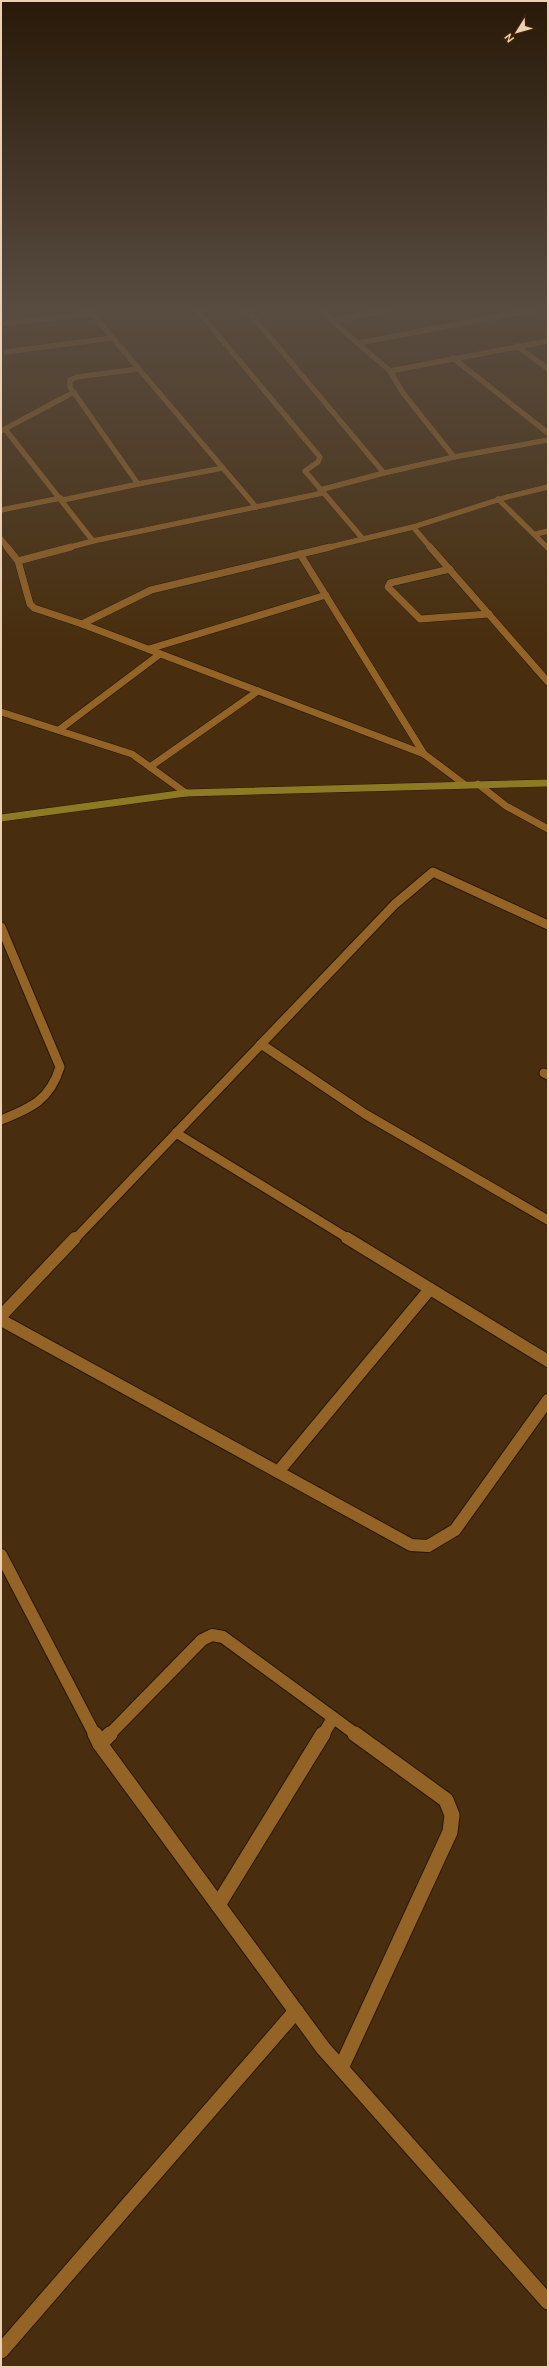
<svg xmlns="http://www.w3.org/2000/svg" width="549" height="2368" font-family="Ubuntu,sans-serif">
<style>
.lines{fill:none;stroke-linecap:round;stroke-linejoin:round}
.street-far4-casing{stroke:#281806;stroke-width:6}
.street-far3-casing{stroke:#281806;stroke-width:8}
.street-far2-casing{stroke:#281806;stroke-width:11}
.street-far1-casing{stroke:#281806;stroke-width:14}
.street-casing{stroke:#281806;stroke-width:17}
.secondary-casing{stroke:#281806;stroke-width:8}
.street-far4{stroke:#946326;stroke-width:5.5}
.street-far3{stroke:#946326;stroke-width:7}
.street-far2{stroke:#946326;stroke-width:9}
.street-far1{stroke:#946326;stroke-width:12}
.street{stroke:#946326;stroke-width:15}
.secondary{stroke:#8d7a22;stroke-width:7}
</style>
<rect width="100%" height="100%" fill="#482e0e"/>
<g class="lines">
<g class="street-far4-casing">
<g id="street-far4">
<polyline points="84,310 94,316 256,507"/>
<polyline points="197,310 320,457 318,462 305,471 363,539"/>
<polyline points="247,310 384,473 320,490"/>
<polyline points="323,310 332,321"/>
<polyline points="386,310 332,321 390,371 548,341"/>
<polyline points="1,324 90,314"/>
<polyline points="358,343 533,310"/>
<polyline points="517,346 548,369"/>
<polyline points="6,352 112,338"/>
<polyline points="453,358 548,433"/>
<polyline points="390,371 403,393 454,457 548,440"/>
<polyline points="5,429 93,541 323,493"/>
<polyline points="1,431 74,392"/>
<polyline points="384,473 454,457"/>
<polyline points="138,484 223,468"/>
<polyline points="498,499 548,548"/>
<polyline points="63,500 138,484 70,387 70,380 77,377 138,369"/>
<polyline points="1,510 61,498"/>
<polyline points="413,527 507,497 548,487"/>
<polyline points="536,534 548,531"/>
<polyline points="1,539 8,548"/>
<polyline points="67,548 93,541"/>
<polyline points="326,548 413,527 431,548"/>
</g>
</g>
<g class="street-far3-casing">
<g id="street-far3">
<polyline points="7,547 18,561 30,604 34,608 82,624"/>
<polyline points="330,547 151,590 82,624 424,754 464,784"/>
<polyline points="430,547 548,682"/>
<polyline points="300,554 424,754"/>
<polyline points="18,561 71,547"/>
<polyline points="450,569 390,583 388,587 420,619 489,614"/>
<polyline points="149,649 326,595"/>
<polyline points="1,712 132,754 186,793"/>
<polyline points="59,730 160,654"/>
<polyline points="150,767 258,691"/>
<polyline points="478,784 506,806 548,829"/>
</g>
</g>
<g class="street-far2-casing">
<g id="street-far2">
<path d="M1 927 60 1067C50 1100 31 1108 1 1120"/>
<polyline points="261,1044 365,1114 548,1220"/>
<polyline points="544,1073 548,1075"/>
<polyline points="176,1133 349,1239"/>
<polyline points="75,1239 395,904 433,872 548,925"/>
</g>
</g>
<g class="street-far1-casing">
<g id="street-far1">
<polyline points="347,1238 548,1361"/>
<polyline points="1,1316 75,1238"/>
<polyline points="1,1320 411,1545 428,1546 455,1530 548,1400"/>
<polyline points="278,1472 430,1289"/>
<polyline points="1,1555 95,1735"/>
<polyline points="109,1735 202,1640 212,1635 223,1637 357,1735"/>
<polyline points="323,1735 333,1718"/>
</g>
</g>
<g class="street-casing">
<g id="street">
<polyline points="95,1734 100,1744 323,2048 548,2302"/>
<polyline points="100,1744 110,1734"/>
<polyline points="218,1905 323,1734"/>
<polyline points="341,2068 450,1832 452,1815 446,1800 355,1734"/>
<polyline points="1,2351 296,2011"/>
</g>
</g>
<g class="secondary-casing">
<polyline id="secondary" points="1,818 186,793 548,783"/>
</g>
<use href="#street-far4" class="street-far4"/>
<use href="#street-far3" class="street-far3"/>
<use href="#street-far2" class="street-far2"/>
<use href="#street-far1" class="street-far1"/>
<use href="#street" class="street"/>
<use href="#secondary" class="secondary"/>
</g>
<linearGradient id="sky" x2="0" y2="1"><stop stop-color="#281908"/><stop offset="0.48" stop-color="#584c41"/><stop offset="1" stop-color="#584c41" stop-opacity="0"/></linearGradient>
<rect width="549" height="642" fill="url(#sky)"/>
<rect width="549" height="2368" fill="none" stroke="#ebd0b3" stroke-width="4"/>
<g transform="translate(517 32) rotate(233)" stroke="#3d2403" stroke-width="3" paint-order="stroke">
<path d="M0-3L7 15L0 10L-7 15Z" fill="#ebd0b3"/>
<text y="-6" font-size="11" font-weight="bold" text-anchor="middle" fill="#ebd0b3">N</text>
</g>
</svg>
